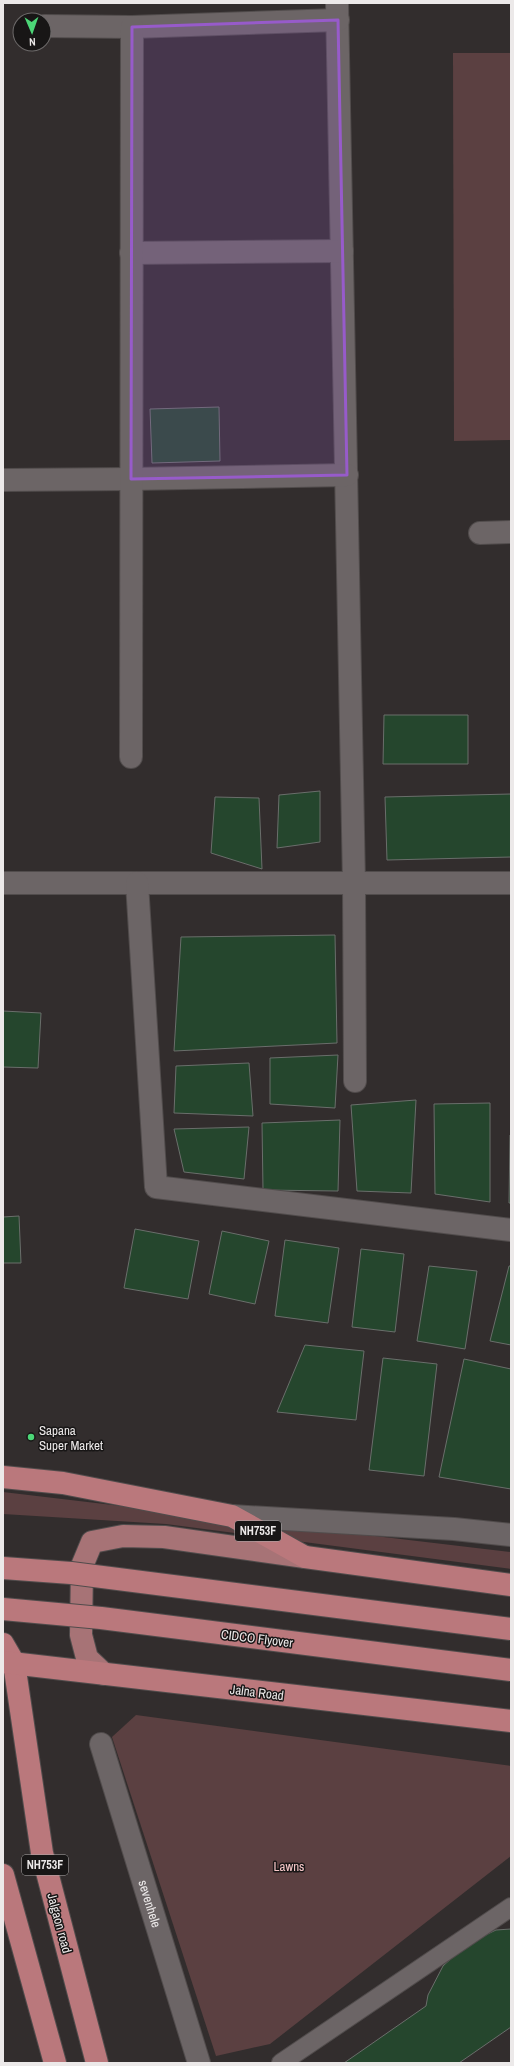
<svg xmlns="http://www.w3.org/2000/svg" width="514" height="2066" font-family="'Archivo Narrow',sans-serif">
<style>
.green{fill:#5b4041}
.building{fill:#25462d;stroke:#6a6e6b}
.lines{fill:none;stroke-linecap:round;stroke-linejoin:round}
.service-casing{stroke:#514c4c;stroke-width:20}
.minor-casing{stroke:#514c4c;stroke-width:24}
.primary-casing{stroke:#514c4c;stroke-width:24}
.trunk-casing{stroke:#514c4c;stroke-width:24}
.service{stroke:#6c6566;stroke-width:18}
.minor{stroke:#6c6566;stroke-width:22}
.primary{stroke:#a77376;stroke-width:22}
.trunk{stroke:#ba787c;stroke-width:22}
.trunk-bridge-casing{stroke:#514c4c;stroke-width:24;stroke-linecap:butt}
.trunk-bridge{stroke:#ba787c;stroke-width:22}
.marked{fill:#975bca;fill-opacity:0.2;stroke:#975bca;stroke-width:3;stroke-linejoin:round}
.poi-dot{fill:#4cd677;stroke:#181616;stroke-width:1.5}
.labels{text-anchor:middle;stroke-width:3;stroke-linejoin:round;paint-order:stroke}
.shield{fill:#181616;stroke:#acaaaa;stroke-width:1}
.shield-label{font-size:12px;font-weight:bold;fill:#ece9e9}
.poi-label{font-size:13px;fill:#ece9e9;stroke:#181616;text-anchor:start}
.street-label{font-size:13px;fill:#ece9e9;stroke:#181616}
.park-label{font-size:13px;fill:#f7c8c9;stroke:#181616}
</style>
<rect width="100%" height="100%" fill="#322d2d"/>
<g class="green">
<polygon points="453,53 511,53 511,440 454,441"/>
<polygon points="3,1492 511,1552 511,1569 166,1524 3,1514"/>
<polygon points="136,1715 511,1766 511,1856 270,2044 216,2056 112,1737"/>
</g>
<g class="building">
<polygon points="219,407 220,461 152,463 150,409"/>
<polygon points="384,715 468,715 468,764 383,764"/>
<polygon points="320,791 320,842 277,848 279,795"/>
<polygon points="511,794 511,857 387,860 385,797"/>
<polygon points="215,797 259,798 262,869 211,853"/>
<polygon points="335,935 337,1043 174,1051 181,937"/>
<polygon points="3,1011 41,1013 38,1068 3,1067"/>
<polygon points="338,1055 335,1108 270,1104 270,1058"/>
<polygon points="249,1063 253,1116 174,1113 176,1066"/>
<polygon points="416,1100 411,1193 357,1191 351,1105"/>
<polygon points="490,1103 490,1202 435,1194 434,1104"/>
<polygon points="340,1120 338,1191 263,1190 262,1123"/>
<polygon points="249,1127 244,1179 184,1172 174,1129"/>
<polygon points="510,1135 511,1135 511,1203 509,1203"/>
<polygon points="19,1216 21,1263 3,1263 3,1217"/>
<polygon points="135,1229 199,1241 188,1299 124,1288"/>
<polygon points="222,1231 269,1241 255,1304 209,1294"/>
<polygon points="285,1240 339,1248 328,1323 275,1316"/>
<polygon points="361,1249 404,1254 395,1332 352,1327"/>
<polygon points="429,1266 477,1271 465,1349 417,1341"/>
<polygon points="509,1266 511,1266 511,1345 490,1341"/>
<polygon points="305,1345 364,1351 356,1420 277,1412"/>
<polygon points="383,1358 437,1364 424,1476 369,1470"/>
<polygon points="464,1359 511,1369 511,1489 439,1477"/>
<polygon points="511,1929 511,2027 459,2063 344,2063 426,2006 428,1995 443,1966 467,1944 496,1930"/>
</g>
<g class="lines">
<g class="service-casing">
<polyline id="service" points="281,2063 511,1907"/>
</g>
<g class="minor-casing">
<g id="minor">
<polyline points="337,3 354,883 355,1081"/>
<polyline points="44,26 132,27 338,20"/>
<polyline points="131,253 342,251"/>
<polyline points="3,480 131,479 347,475"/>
<polyline points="480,533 511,532"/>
<polyline points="131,757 132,27"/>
<polyline points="3,883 511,883"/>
<polyline points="137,883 156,1187 511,1230"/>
<polyline points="232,1516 454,1529 511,1535"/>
<path id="s1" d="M101 1744 199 2063"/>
</g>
</g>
<g class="primary-casing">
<polyline id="primary" points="104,1674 87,1658 81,1635 82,1566 92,1542 123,1536 164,1537 305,1557"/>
</g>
<g class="trunk-casing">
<g id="trunk">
<polyline points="3,1477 63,1483 232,1516 305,1557 511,1585"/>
<polyline points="3,1644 14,1663 42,1853 97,2063"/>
<polyline points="3,1662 511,1721"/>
<polyline points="3,1875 55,2063"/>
</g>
</g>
<use href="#service" class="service"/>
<use href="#minor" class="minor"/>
<use href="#primary" class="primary"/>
<use href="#trunk" class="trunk"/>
<g class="trunk-bridge-casing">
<g id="trunk-bridge">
<polyline points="3,1568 71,1573 511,1629"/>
<polyline points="3,1609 101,1618 511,1670"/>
</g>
</g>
<use href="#trunk-bridge" class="trunk-bridge"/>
</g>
<path class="marked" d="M338 20 347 475 131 479 132 27Z"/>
<circle class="poi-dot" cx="31" cy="1437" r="4"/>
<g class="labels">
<g class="shield">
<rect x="235" y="1521" width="46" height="20" rx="3"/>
<rect x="22" y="1855" width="46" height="20" rx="3"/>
</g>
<g class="shield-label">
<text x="258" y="1535">NH753F</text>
<text x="45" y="1869">NH753F</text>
</g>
<g class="poi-label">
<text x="39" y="1435">Sapana<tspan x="39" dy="15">Super Market</tspan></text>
</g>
<g class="street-label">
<text transform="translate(257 1638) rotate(7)" y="5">CIDCO Flyover</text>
<text transform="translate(257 1692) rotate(7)" y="5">Jalna Road</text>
<text dy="5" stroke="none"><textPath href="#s1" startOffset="167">sevenhele</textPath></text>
<text transform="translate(60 1923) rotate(75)" y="5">Jalgaon road</text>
</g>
<g class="park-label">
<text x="289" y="1871">Lawns</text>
</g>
</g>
<rect width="514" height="2066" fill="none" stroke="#ece9e9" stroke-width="8"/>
<g transform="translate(32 32) rotate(178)"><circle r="19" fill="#181616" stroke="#6d6a6a"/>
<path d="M0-3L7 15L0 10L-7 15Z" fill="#4cd677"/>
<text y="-6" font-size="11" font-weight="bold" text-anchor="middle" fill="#ece9e9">N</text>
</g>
</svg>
